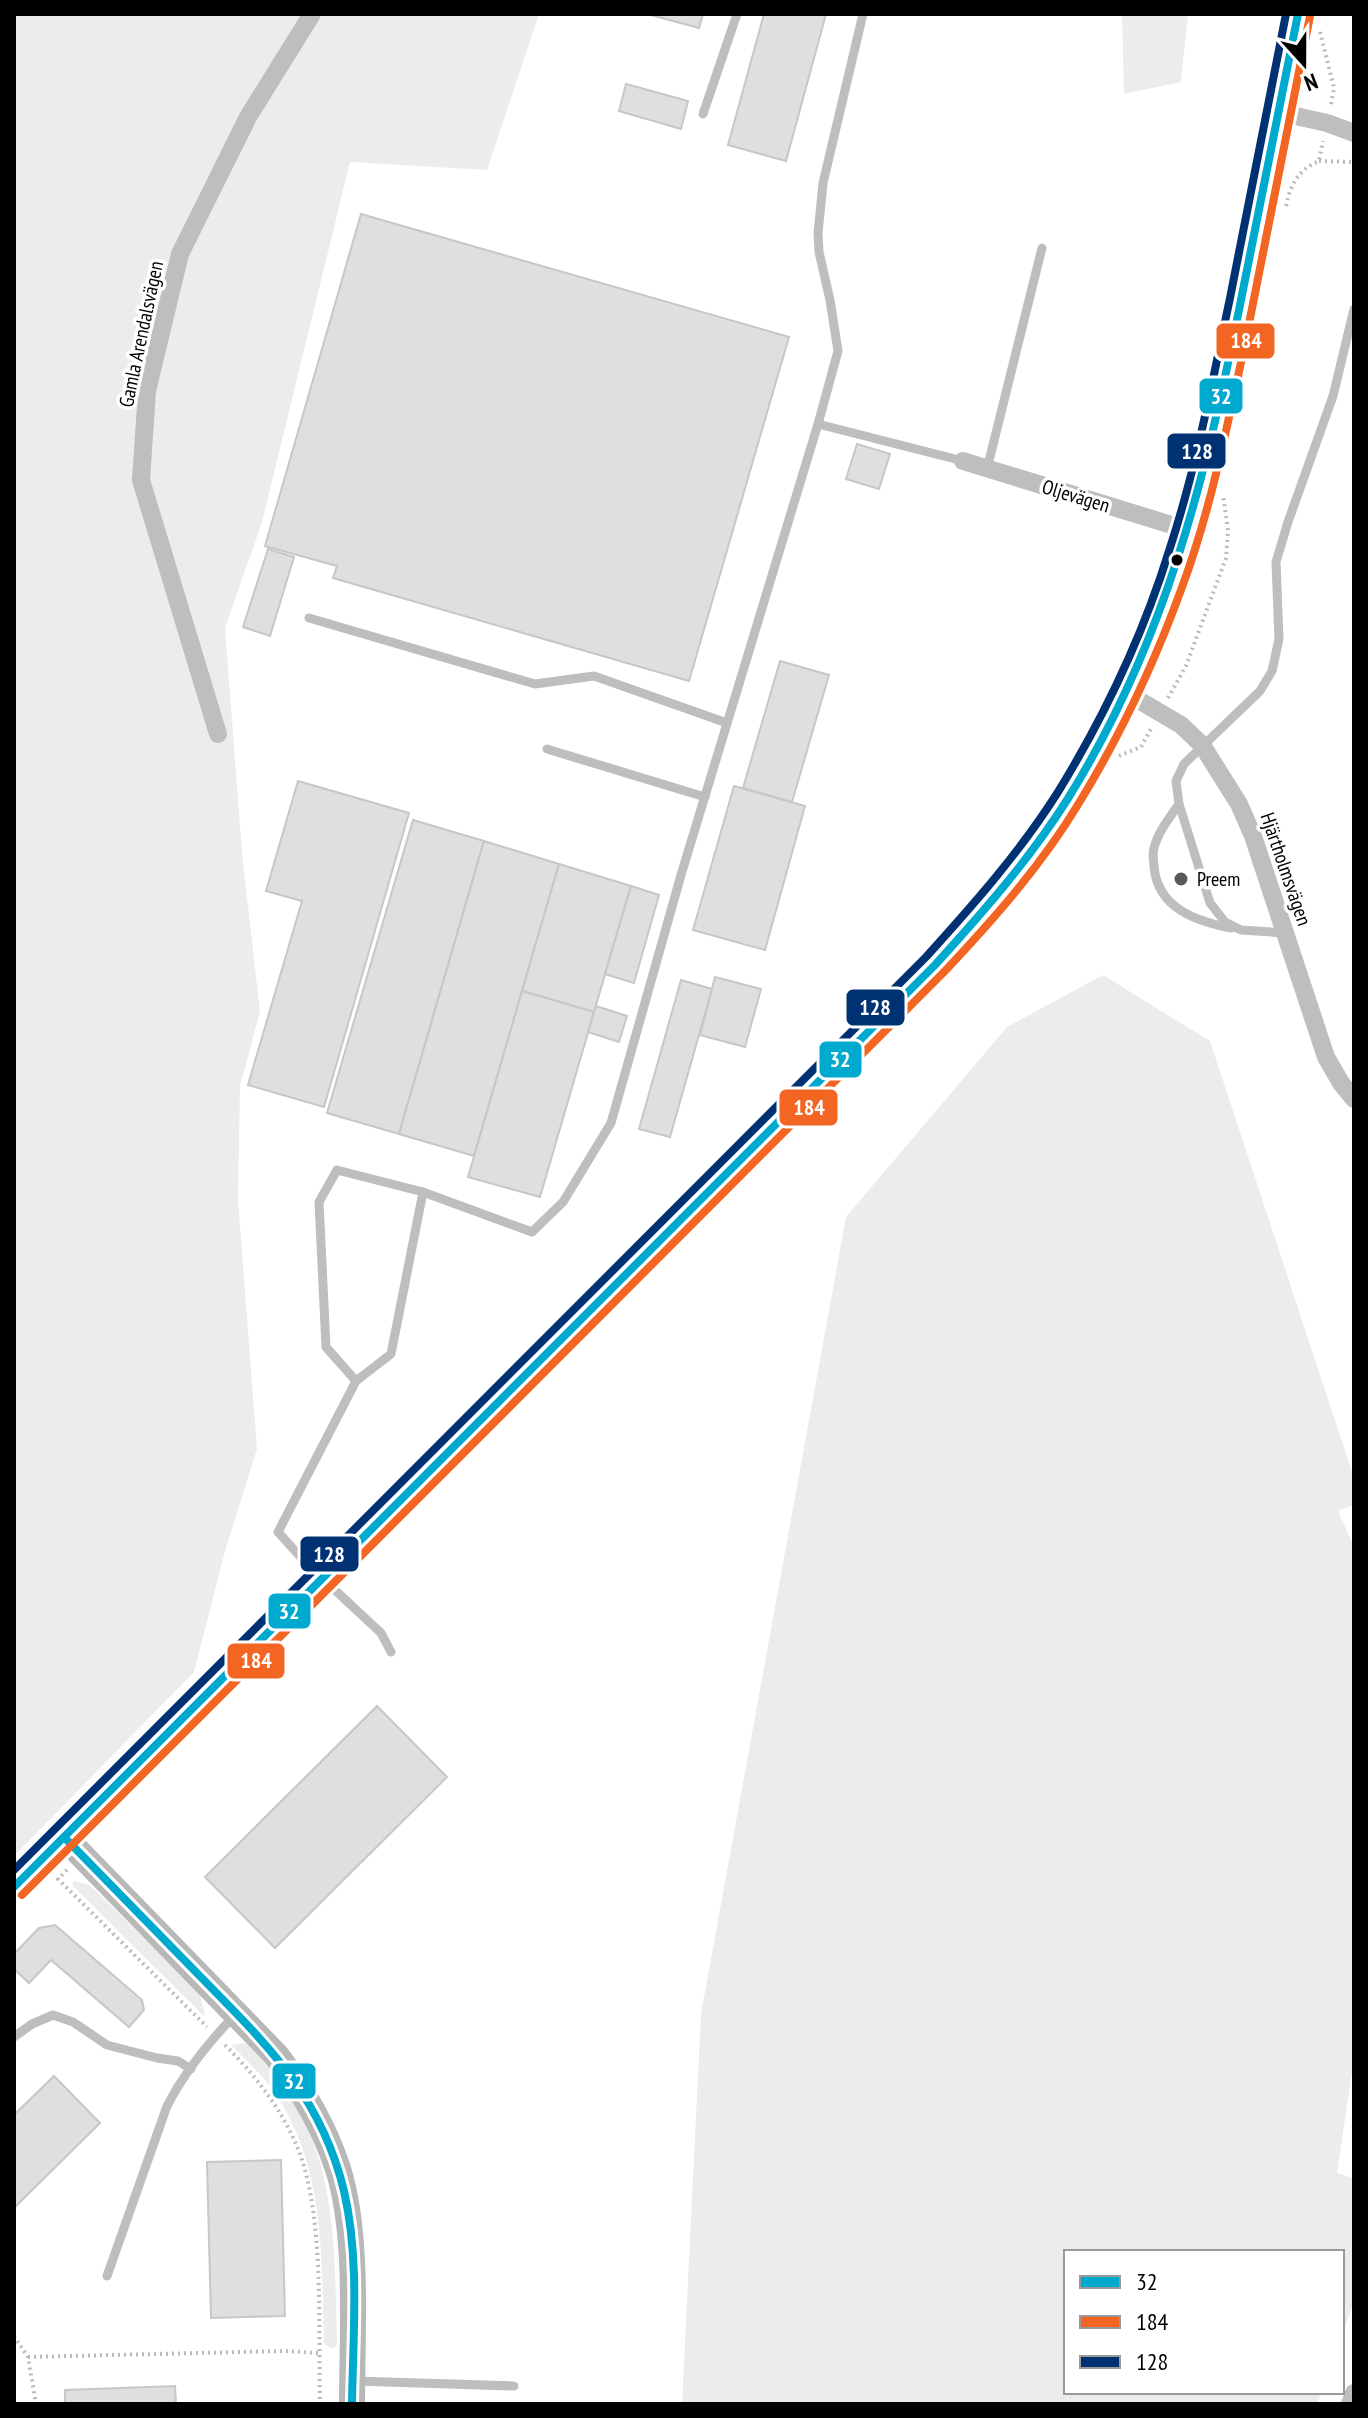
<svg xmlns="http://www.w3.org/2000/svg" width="1368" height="2418" font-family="'PT Sans Narrow',sans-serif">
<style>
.green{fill:#ececec}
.building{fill:#dfdfdf;stroke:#c7c7c7;stroke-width:2}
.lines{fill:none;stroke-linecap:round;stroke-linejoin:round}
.path{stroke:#b9b9b9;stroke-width:4;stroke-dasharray:2 4;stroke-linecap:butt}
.lane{stroke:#bebebe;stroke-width:9}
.street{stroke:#bebebe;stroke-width:18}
.secondary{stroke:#b8b8b8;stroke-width:26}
.bus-1-casing{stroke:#fff;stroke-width:14}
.bus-2-casing{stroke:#fff;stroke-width:14}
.bus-3-casing{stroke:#fff;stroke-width:14}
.bus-1{stroke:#00a9ce;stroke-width:8}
.bus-2{stroke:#f26522;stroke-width:8}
.bus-3{stroke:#003273;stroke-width:8}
.bus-dot{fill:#000;stroke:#fff;stroke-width:3}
.poi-dot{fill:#595959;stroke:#fff;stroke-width:3}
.labels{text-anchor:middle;stroke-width:7;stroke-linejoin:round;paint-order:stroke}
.street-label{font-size:20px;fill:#000;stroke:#fff}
.poi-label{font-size:20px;fill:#000;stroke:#fff;text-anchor:start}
.line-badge{stroke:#fff;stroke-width:3}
.badge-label{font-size:22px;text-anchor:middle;font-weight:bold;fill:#fff}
</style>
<rect width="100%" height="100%" fill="#fff"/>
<g class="green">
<polygon points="14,14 539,14 487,170 350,162 262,522 225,628 242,853 260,1012 240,1086 238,1200 257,1449 225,1551 194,1672 14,1856"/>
<polygon points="1122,14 1188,14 1181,82 1124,94"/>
<polygon points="1103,975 1210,1041 1354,1478 1354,1505 1338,1511 1354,1547 1354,2058 1337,2173 1354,2178 1354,2302 1342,2336 1342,2252 1066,2252 1066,2392 1322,2392 1317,2404 682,2404 701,2014 846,1217 1007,1027"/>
<polygon points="74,1881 87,1884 96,1891 200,1994 205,2017 74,1887 72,1884"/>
<path d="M243 2043C257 2046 264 2061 273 2072 339 2154 334 2245 337 2345L333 2349 324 2344C321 2254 326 2161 269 2085 258 2071 244 2058 231 2045Z"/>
</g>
<g class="building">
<polygon points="647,14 703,14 699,28"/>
<polygon points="764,14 826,14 786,161 728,145"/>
<polygon points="626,84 688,101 681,129 619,111"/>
<polygon points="361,214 789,337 689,681 333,578 337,566 265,546"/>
<polygon points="857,444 890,454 879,489 846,479"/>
<polygon points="268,549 294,557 270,636 243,627"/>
<polygon points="780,661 829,675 792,802 743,788"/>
<polygon points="298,781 409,813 324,1107 248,1085 302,901 266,891"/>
<polygon points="734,786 805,806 765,950 693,930"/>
<polygon points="413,820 484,841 399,1134 327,1113"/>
<polygon points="484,841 559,864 474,1156 399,1134"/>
<polygon points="559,864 631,886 594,1012 522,991"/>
<polygon points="631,886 659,895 634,983 605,974"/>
<polygon points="715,977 761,989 745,1047 700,1035"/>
<polygon points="681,980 712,989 670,1137 639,1129"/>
<polygon points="522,991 594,1012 540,1197 468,1177"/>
<polygon points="596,1006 627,1016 619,1042 588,1032"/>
<polygon points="377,1706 447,1777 275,1948 205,1877"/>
<polygon points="55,1925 142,2000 144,2010 129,2027 51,1960 29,1983 14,1969 14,1954 39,1928"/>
<polygon points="54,2076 100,2123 14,2208 14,2115"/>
<polygon points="281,2160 285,2316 211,2318 207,2162"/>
<polygon points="175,2386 176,2404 65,2404 65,2390"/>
</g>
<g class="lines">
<g class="path">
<polyline points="1320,32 1334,88 1331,105"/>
<polyline points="1319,161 1354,162"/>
<path d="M1286 206C1291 184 1297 171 1319 161L1323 141"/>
<polyline points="1168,698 1186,666 1226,558 1228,530 1223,495"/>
<polyline points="1119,756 1141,747 1152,727"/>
<polyline points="67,1870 58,1879 207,2027"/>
<path d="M225 2045C255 2075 282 2109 298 2149 325 2216 318 2330 320 2404"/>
<polyline points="14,2336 28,2357 36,2404"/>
<polyline points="28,2357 283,2351 318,2353"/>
</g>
<g class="lane">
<polyline points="703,114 737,14"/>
<polyline points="818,424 963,461"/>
<polyline points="987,469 1042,248"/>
<polyline points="309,618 535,684 594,676 727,723"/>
<polyline points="547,749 705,797"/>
<path d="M1179 804C1170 817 1158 832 1154 848 1152 854 1154 861 1154 867 1158 908 1195 921 1231 928"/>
<polyline points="1285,933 1241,930 1225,922 1210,903 1179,804 1176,781 1184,764 1260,691 1272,671 1279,639 1276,562 1288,522 1333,396 1354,309"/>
<polyline points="356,1381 326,1347 319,1202 337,1170 423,1192"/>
<polyline points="391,1652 381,1633 306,1563 278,1532 356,1381 391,1354 423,1192 532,1232 563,1202 611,1123 681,875 818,424 838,351 830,300 819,252 818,233 823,183 863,14"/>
<polyline points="14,2037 32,2024 53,2015 73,2022 107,2045 157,2058 178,2061 191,2069"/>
<path d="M107 2276 167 2106C184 2073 208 2043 234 2016"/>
<polyline points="355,2381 514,2386"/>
</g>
<g class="street">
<polyline points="1278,112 1327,123 1354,133"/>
<polyline points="963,461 1188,530"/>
<polyline points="1125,692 1181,725 1202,745 1239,804 1253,836 1326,1057 1341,1083 1354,1099"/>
<polyline points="218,734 141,480 147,391 180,254 248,117 312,14"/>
<polyline points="14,1887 64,1837"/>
<polyline points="1350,2404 1354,2393"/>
</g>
<path class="secondary" d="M352 2404C352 2334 359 2235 338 2169 325 2129 302 2089 276 2055L64 1837 935 965C955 943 976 921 996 898 1066 815 1119 715 1159 615 1191 537 1209 453 1227 370 1252 252 1274 133 1298 14"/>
<g class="bus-1-casing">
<g id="bus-1">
<path d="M64 1837C107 1881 149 1924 192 1968 260 2038 320 2091 344 2191 360 2260 353 2334 352 2404"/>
<path d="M14 1887 935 965C983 912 1029 860 1067 800 1165 643 1204 484 1240 305 1260 208 1279 111 1298 14"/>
</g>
</g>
<g class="bus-2-casing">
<path id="bus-2" d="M22 1895 943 973C993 920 1041 866 1079 803 1120 736 1154 664 1181 590 1211 510 1227 426 1245 344 1267 235 1288 125 1310 16"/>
</g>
<g class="bus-3-casing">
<path id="bus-3" d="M14 1870 926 957C974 904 1020 852 1058 792 1104 717 1143 635 1169 551 1196 469 1212 383 1230 298 1249 204 1267 109 1286 14"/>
</g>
<use href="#bus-1" class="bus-1"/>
<use href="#bus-2" class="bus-2"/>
<use href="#bus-3" class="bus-3"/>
</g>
<circle class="bus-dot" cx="1177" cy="560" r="7"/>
<circle class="poi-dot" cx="1181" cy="879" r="8"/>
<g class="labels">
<g class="street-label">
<text transform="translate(141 334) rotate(-78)" y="7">Gamla Arendalsvägen</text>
<text transform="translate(1076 496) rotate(17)" y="7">Oljevägen</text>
<text transform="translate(1286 869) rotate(71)" y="7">Hjärtholmsvägen</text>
</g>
<g class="poi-label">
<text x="1197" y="886">Preem</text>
</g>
</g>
<g class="line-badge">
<rect x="1215" y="322" width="61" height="38" rx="8" fill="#f26522"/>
<rect x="1198" y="377" width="46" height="38" rx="8" fill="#00a9ce"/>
<rect x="1166" y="432" width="61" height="38" rx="8" fill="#003273"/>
<rect x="845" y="988" width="61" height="39" rx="8" fill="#003273"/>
<rect x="818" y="1040" width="45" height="39" rx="8" fill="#00a9ce"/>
<rect x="778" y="1088" width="61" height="39" rx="8" fill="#f26522"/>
<rect x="299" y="1535" width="61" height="38" rx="8" fill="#003273"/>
<rect x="267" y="1592" width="45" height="38" rx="8" fill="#00a9ce"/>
<rect x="226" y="1642" width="60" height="38" rx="8" fill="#f26522"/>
<rect x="271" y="2062" width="46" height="38" rx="8" fill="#00a9ce"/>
</g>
<g class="badge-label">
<text x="1246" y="348">184</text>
<text x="1221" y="404">32</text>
<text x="1197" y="459">128</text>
<text x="875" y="1015">128</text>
<text x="840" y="1067">32</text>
<text x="809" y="1115">184</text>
<text x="329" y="1562">128</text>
<text x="289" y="1619">32</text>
<text x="256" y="1668">184</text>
<text x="294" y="2089">32</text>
</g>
<rect width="1368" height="2418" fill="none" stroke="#000000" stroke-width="32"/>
<rect x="1064" y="2250" width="280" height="144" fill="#ffffff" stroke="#999999" stroke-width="2"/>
<rect x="1080" y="2276" width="40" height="12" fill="#00a9ce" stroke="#999999" stroke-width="2"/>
<text x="1136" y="2290" font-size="24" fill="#000000">32</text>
<rect x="1080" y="2316" width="40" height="12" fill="#f26522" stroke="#999999" stroke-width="2"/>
<text x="1136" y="2330" font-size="24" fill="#000000">184</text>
<rect x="1080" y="2356" width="40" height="12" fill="#003273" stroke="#999999" stroke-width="2"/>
<text x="1136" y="2370" font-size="24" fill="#000000">128</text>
<g transform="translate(1304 64) rotate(159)" stroke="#ffffff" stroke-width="6" paint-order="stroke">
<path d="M0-6L14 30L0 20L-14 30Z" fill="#000000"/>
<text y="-12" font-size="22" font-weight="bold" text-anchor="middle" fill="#000000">N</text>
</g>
</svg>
